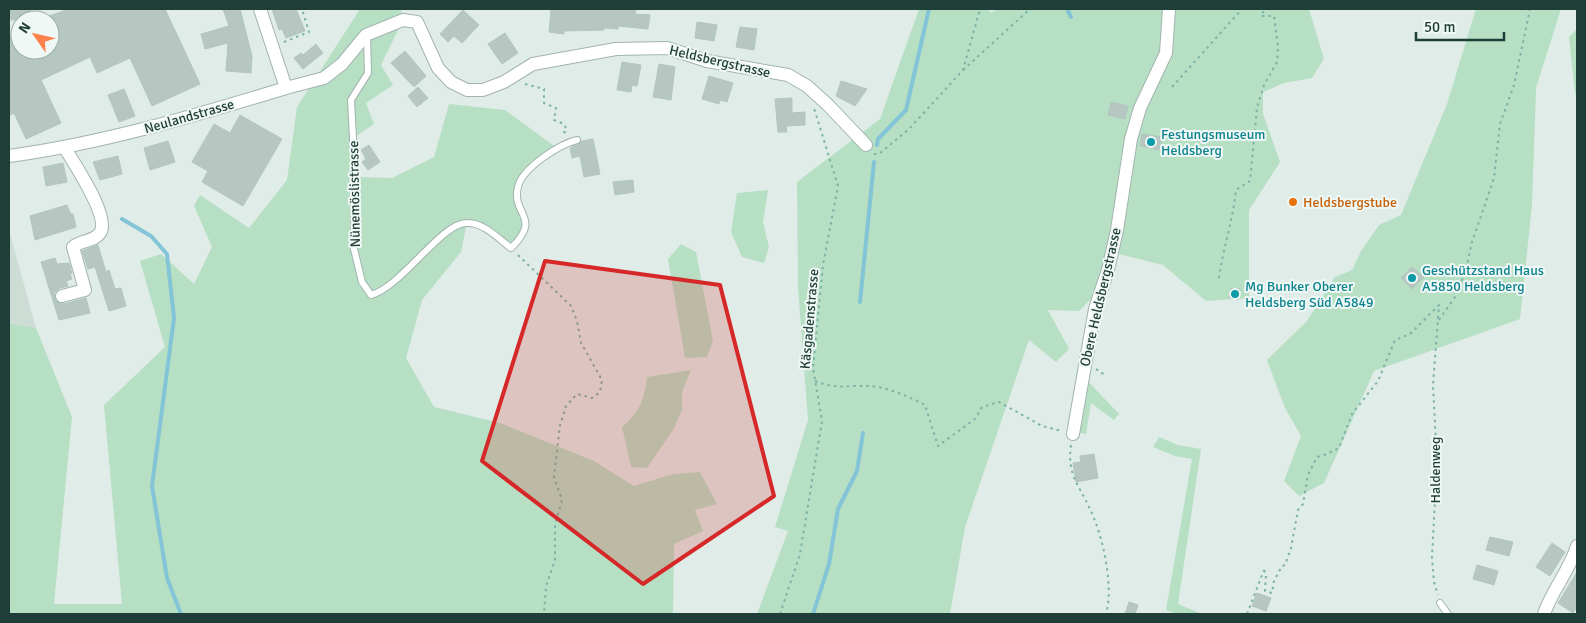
<svg xmlns="http://www.w3.org/2000/svg" width="1586" height="623" font-family="Signika,sans-serif">
<style>
.built{fill:#cedcd6}
.green{fill:#b6dfc4}
.lines{fill:none;stroke-linecap:round;stroke-linejoin:round}
.stream{stroke:#83c5d6;stroke-width:4}
.building{fill:#b5c7c0;stroke:#b2c6bf}
.lane-casing{stroke:#a2b4af;stroke-width:8}
.street-casing{stroke:#a2b4af;stroke-width:14}
.path{stroke:#7db2a5;stroke-width:2;stroke-dasharray:2.5 4;stroke-linecap:butt}
.lane{stroke:#fff;stroke-width:6}
.street{stroke:#fff;stroke-width:12}
.marked{fill:#d62828;fill-opacity:0.2;stroke:#d62828;stroke-width:4;stroke-linejoin:round}
.culture-dot{fill:#0f9aa8;stroke:#f0f8f5;stroke-width:2}
.food-dot{fill:#e8710a;stroke:#f0f8f5;stroke-width:2}
.labels{text-anchor:middle;stroke-width:4;stroke-linejoin:round;paint-order:stroke}
.street-label{font-size:14px;fill:#1f3e37;stroke:#f0f8f5}
.culture-label{font-size:14px;fill:#0d838f;stroke:#f0f8f5;text-anchor:start}
.food-label{font-size:14px;fill:#c56008;stroke:#f0f8f5;text-anchor:start}
</style>
<rect width="100%" height="100%" fill="#e0ece7"/>
<polygon class="built" points="9,230 36,328 9,323"/>
<g class="green">
<polygon points="360,9 401,9 403,20 381,65 393,85 366,103 374,124 353,138 355,177 392,178 434,157 449,104 505,110 557,148 525,176 517,198 527,223 511,248 495,235 467,222 461,252 422,300 406,358 434,407 500,423 594,461 634,486 673,474 700,472 717,504 695,510 703,531 674,544 673,614 9,614 9,323 36,328 72,417 54,604 122,604 104,405 165,347 140,261 161,254 194,284 212,247 194,206 200,195 249,228 287,180 297,107"/>
<polygon points="919,9 989,9 990,13 998,9 1309,9 1324,59 1312,78 1284,83 1263,92 1263,114 1280,162 1249,210 1249,298 1206,301 1163,265 1107,251 1106,284 1079,311 1048,310 1069,349 1056,362 1029,340 965,527 950,614 757,614 788,531 775,527 808,420 798,287 797,182 880,119"/>
<polygon points="1476,9 1561,9 1536,88 1532,205 1520,319 1374,371 1324,483 1299,496 1284,481 1301,436 1285,408 1267,360 1307,321 1335,277 1352,270 1361,251 1379,225 1401,215 1447,104"/>
<polygon points="1577,29 1577,95 1575,93 1569,37"/>
<polygon points="768,190 763,222 769,247 764,263 742,257 731,232 737,193"/>
<polygon points="681,244 696,252 713,341 707,357 685,358 668,259"/>
<path d="M691 370 682 392V410L673 430 647 468 631 467 622 427C639 413 645 398 647 377Z"/>
<polygon points="1085,378 1119,414 1114,420 1091,403 1086,434 1076,432"/>
<polygon points="1159,437 1178,445 1201,449 1178,604 1202,614 1177,614 1166,610 1192,459 1175,456 1153,447"/>
</g>
<g class="lines">
<g class="stream">
<polyline points="1067,9 1071,17"/>
<polyline points="877,145 878,139 906,110 929,9"/>
<polyline points="122,219 151,236 167,254 174,318 152,486 167,578 181,614"/>
<polyline points="860,302 874,162"/>
<polyline points="813,614 829,564 838,509 857,471 863,433"/>
</g>
</g>
<g class="building">
<polygon points="9,9 30,9 36,20 11,20"/>
<polygon points="69,9 165,9 200,84 152,106 130,58 97,73 90,57 41,80 61,123 26,139 14,113 9,116 9,37 20,31 20,50 50,50 50,20 41,19"/>
<polygon points="223,9 240,9 252,56 251,73 226,71 228,43 205,49 201,34 229,26"/>
<polygon points="272,9 296,9 305,31 286,38 282,29 279,30"/>
<polygon points="551,9 636,9 635,14 650,15 648,29 618,26 618,29 604,28 604,30 564,31 564,34 549,32"/>
<polygon points="463,10 479,25 462,43 454,36 448,42 440,34"/>
<polygon points="697,22 717,25 714,41 695,38"/>
<polygon points="740,27 757,29 754,50 736,47"/>
<polygon points="505,33 518,53 502,64 488,44"/>
<polygon points="316,44 323,53 303,69 294,58 301,53 303,55"/>
<polygon points="405,51 426,76 414,87 391,63"/>
<polygon points="622,62 641,65 637,86 632,85 631,92 617,90"/>
<polygon points="659,64 675,67 671,100 653,97"/>
<polygon points="709,76 733,83 727,102 720,100 719,104 702,99"/>
<polygon points="841,81 867,89 855,106 836,96"/>
<polygon points="418,87 428,98 417,107 408,96"/>
<polygon points="124,89 135,116 119,122 108,95"/>
<polygon points="792,98 792,113 805,112 805,125 786,126 787,132 778,132 775,99"/>
<polygon points="1111,102 1128,106 1125,119 1108,115"/>
<polygon points="240,115 282,139 243,206 202,182 208,171 192,162 214,124 230,133"/>
<polygon points="1142,134 1162,137 1159,150 1140,146"/>
<polygon points="593,139 600,174 584,177 580,156 572,158 570,148 582,141"/>
<polygon points="168,141 175,162 150,170 144,148"/>
<polygon points="369,145 380,162 368,170 362,162 366,159 361,150"/>
<polygon points="118,156 122,174 100,180 93,162"/>
<polygon points="63,163 67,182 46,186 43,167"/>
<polygon points="633,180 634,192 615,195 613,182"/>
<polygon points="67,205 70,213 73,214 76,227 35,240 30,216"/>
<polygon points="98,245 106,272 109,270 115,289 121,288 126,306 109,311 95,267 88,269 82,251"/>
<polygon points="55,258 57,264 69,263 72,273 70,274 72,279 66,281 68,286 60,288 54,293 56,301 64,304 86,298 90,313 59,320 41,262"/>
<polygon points="1412,267 1424,277 1412,289 1401,278"/>
<polygon points="1231,288 1240,289 1238,300 1229,298"/>
<polygon points="1094,454 1098,478 1076,482 1073,463 1081,462 1080,456"/>
<polygon points="1490,537 1513,542 1509,556 1486,550"/>
<polygon points="1552,543 1565,552 1550,576 1536,567"/>
<polygon points="1477,565 1498,571 1494,585 1473,579"/>
<polygon points="1577,572 1577,607 1573,613 1558,603"/>
<polygon points="1257,593 1271,598 1266,611 1252,606"/>
<polygon points="1129,602 1138,605 1135,614 1125,614"/>
</g>
<g class="lines">
<g class="lane-casing">
<g id="lane">
<path d="M367 36 368 73 351 100 355 177 354 249 362 282 371 295C403 286 442 221 468 223 484 223 499 239 511 248 543 217 511 215 518 187 522 168 560 144 577 140"/>
<polyline points="1440,603 1448,614"/>
</g>
</g>
<g class="street-casing">
<g id="street">
<polyline points="286,88 324,78 342,64 366,35 403,20 417,22 438,68 451,82 467,90 483,90 504,82 533,64 616,49 667,48 707,61 788,75 807,86 828,105 866,145"/>
<path d="M9 156C104 143 194 116 286 88L260 9"/>
<path d="M62 296 85 290 73 247C80 240 94 242 100 233 111 217 74 164 65 148"/>
<polyline points="1073,434 1095,309 1108,270 1117,230 1131,139 1140,108 1166,53 1169,9"/>
<path d="M1544 614C1552 590 1570 570 1577 546"/>
</g>
</g>
<g class="path">
<polyline points="284,42 309,32 302,9"/>
<polyline points="963,70 1030,9"/>
<polyline points="525,84 544,89 544,103 556,108 554,120 564,124 566,128 564,132 568,133"/>
<polyline points="1172,87 1242,9"/>
<polyline points="874,154 879,154 909,129 963,70 980,9"/>
<polyline points="518,255 571,306 577,321 581,343 602,380 600,392 592,398 577,394 566,406 560,425 554,477 562,500 555,525 555,560 546,586 544,614"/>
<path d="M1219 278C1223 248 1233 220 1236 190L1250 181 1257 108 1264 85 1277 62 1278 47 1274 16H1261L1265 9"/>
<polyline points="1439,320 1455,297 1465,273 1472,242 1494,178 1500,124 1514,85 1530,9"/>
<polyline points="1096,369 1105,375"/>
<path d="M815 381C837 390 847 385 869 386 887 387 910 397 925 405L938 446 975 419 982 407 999 402 1042 426 1062 431"/>
<path d="M1071 445C1067 475 1078 483 1090 509 1103 536 1114 586 1106 614"/>
<polyline points="1264,570 1266,574 1265,591 1272,593 1274,581 1282,566 1285,565 1291,548 1298,510 1303,504 1308,475 1317,457 1327,454 1339,448 1352,414 1378,381 1395,340 1410,334 1439,305 1433,385 1437,462 1432,557 1434,582 1438,595"/>
<polyline points="780,614 800,554 822,421 813,368 823,265 838,186 814,108"/>
<polyline points="1247,614 1264,570"/>
</g>
<use href="#lane" class="lane"/>
<use href="#street" class="street"/>
</g>
<path class="marked" d="M545 261 720 285 774 496 643 584 482 461Z"/>
<g class="culture-dot">
<circle cx="1151" cy="142" r="5"/>
<circle cx="1412" cy="278" r="5"/>
<circle cx="1235" cy="294" r="5"/>
</g>
<circle class="food-dot" cx="1293" cy="202" r="5"/>
<g class="labels">
<g class="street-label">
<text transform="translate(720 61) rotate(13)" y="5">Heldsbergstrasse</text>
<text transform="translate(189 116) rotate(-16)" y="5">Neulandstrasse</text>
<text transform="translate(354 194) rotate(-91)" y="5">Nünemöslistrasse</text>
<text transform="translate(1100 297) rotate(-77)" y="5">Obere Heldsbergstrasse</text>
<text transform="translate(809 319) rotate(-85)" y="5">Käsgadenstrasse</text>
<text transform="translate(1435 470) rotate(-90)" y="5">Haldenweg</text>
</g>
<g class="culture-label">
<text x="1161" y="139">Festungsmuseum<tspan x="1161" dy="16">Heldsberg</tspan></text>
<text x="1422" y="275">Geschützstand Haus<tspan x="1422" dy="16">A5850 Heldsberg</tspan></text>
<text x="1245" y="291">Mg Bunker Oberer<tspan x="1245" dy="16">Heldsberg Süd A5849</tspan></text>
</g>
<g class="food-label">
<text x="1303" y="207">Heldsbergstube</text>
</g>
</g>
<rect width="1586" height="623" fill="none" stroke="#1f3e37" stroke-width="20"/>
<g transform="translate(35 35) rotate(304)"><circle r="24" fill="#f0f8f5" stroke="#9caea9"/>
<path d="M0-4L9 19L0 12L-9 19Z" fill="#fd824c"/>
<text y="-8" font-size="14" font-weight="bold" text-anchor="middle" fill="#1f3e37">N</text>
</g>
<path d="M1416 32v8h88v-8" fill="none" stroke="#1f3e37" stroke-width="2.5"/>
<text x="1424" y="32" font-size="15" fill="#1f3e37" stroke="#f0f8f5" stroke-width="4" paint-order="stroke">50 m</text>
</svg>
